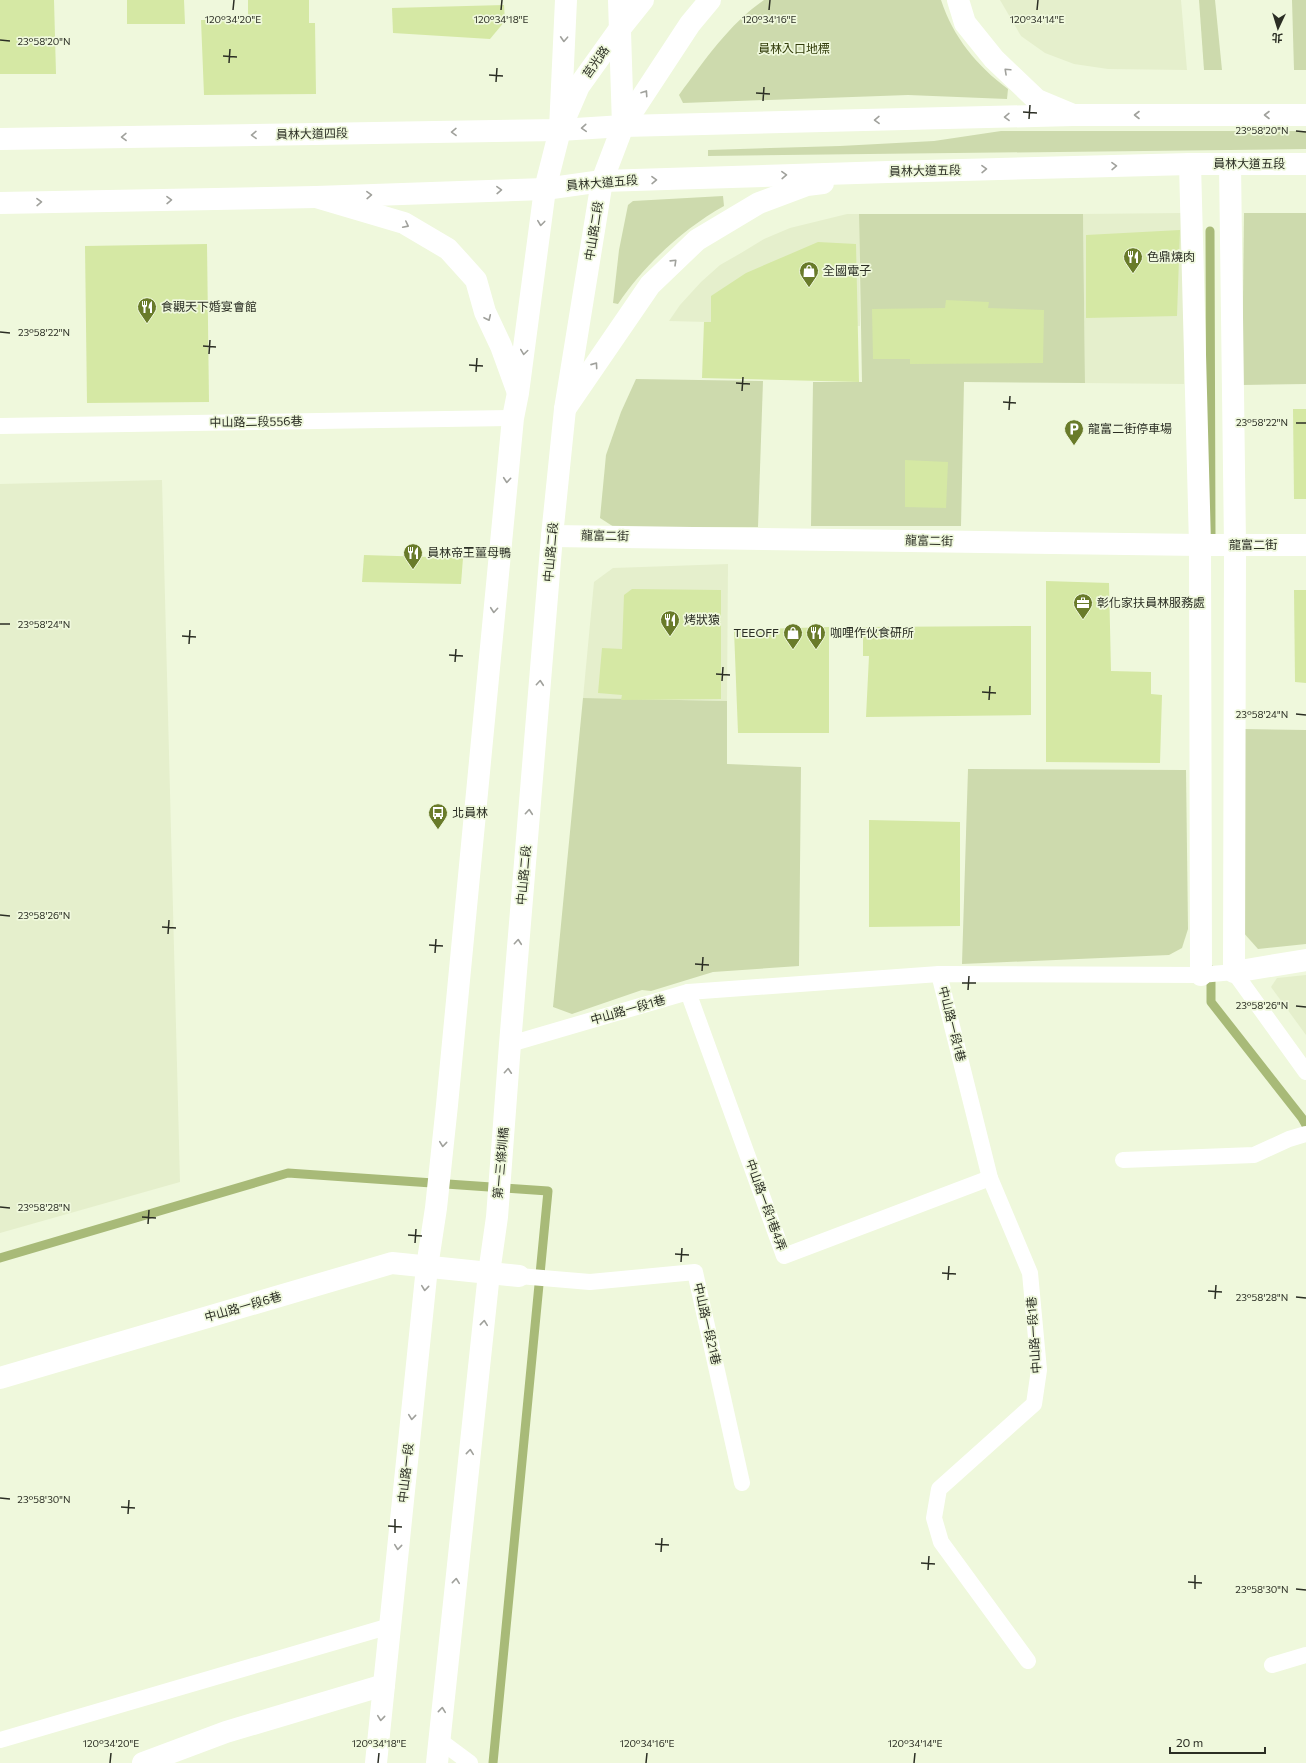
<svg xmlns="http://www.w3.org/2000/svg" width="1306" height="1763" font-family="Commissioner,'Noto Sans TC',sans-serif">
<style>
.built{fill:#e5efcc}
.green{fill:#cddaad}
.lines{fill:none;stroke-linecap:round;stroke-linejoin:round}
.stream{stroke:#a8ba78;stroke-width:9}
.building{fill:#d5e8a4}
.service{stroke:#fff;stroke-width:16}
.minor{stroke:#fff;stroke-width:22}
.tertiary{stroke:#fff;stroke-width:22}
.secondary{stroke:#fff;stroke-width:22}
.primary{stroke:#fff;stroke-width:22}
.oneway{stroke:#a0a19c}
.ticks{fill:none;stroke:#2b2e24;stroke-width:1.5}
.labels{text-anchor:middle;stroke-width:3.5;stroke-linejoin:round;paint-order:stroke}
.park-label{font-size:12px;fill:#323c0a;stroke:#eff8dc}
.street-label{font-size:12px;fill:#2b2e24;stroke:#eff8dc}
.poi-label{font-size:12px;fill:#2b2e24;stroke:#eff8dc;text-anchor:start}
.ticks-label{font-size:10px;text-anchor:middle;fill:#2b2e24;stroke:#eff8dc;stroke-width:3.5;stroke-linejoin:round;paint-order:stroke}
</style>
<rect width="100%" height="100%" fill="#eff8dc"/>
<g class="built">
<polygon points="1000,0 1181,0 1187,70 1108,69 1074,64 1045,53 1021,36"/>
<polygon points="1181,213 1185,239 1184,384 1085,383 1083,214"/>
<polygon points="847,214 859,214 860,326 669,321 680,305 701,282 720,265 741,253 764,239 790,228"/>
<polygon points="162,480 180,1182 0,1233 0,484"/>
<polygon points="728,564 727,701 583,698 594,582 613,568"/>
<polygon points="1306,975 1306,1035 1271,987 1277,978"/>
</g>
<g class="green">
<path d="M764 0H941C953 37 977 66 1008 89L1007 99 908 95 683 103 679 95C704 61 729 24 764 0Z"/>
<polygon points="1199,0 1215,0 1222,70 1204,70"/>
<polygon points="1292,0 1306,0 1306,70 1294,70"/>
<polygon points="1001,131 1306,131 1306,149 708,156 708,150 840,146 934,141"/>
<path d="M723 196 724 206C683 229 645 264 618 304L613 303 619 250 628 205 633 201Z"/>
<polygon points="1244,213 1306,213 1306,384 1242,385"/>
<polygon points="859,214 1083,214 1085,383 964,382 961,526 811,526 813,382 862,382"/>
<polygon points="636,379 763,381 758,527 614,527 600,518 606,455 621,412"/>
<polygon points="583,698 727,701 727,764 801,767 799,966 713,972 651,991 642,990 572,1014 553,1007"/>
<polygon points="1242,729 1306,730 1306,944 1258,949 1242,931"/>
<polygon points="968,769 1186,770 1188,929 1182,948 1169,955 962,964"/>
</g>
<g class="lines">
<g class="stream">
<polyline points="1210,231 1211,537"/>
<polyline points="1211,970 1211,1002 1302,1118 1306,1125"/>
<polyline points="0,1258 288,1173 548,1191 493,1763"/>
</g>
</g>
<g class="building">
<polygon points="0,0 54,0 56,74 0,74"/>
<polygon points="127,0 184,0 185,24 127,24"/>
<polygon points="248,0 309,0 309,23 315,23 316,94 204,95 201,20 248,20"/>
<polygon points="504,5 505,21 490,39 393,33 392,8"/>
<polygon points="1180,230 1177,316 1086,318 1086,235"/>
<polygon points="818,242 856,244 859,382 702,378 704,322 711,322 711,296 746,273"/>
<polygon points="207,244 209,402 87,403 85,246"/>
<polygon points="946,300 989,302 988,308 1044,310 1043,363 910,364 910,359 873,359 872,309 945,308"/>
<polygon points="1293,409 1306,409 1306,499 1294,499"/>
<polygon points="905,460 948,462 946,508 905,507"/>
<polygon points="364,555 463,558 461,584 362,582"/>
<polygon points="1046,581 1109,583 1111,671 1151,672 1151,694 1162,695 1160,763 1046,762"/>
<polygon points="632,589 721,590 721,699 621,700 622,695 598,693 602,648 622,649 624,595"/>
<polygon points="1294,590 1306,590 1306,683 1295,682"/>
<polygon points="1031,626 1031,715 866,717 869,656 863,656 863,627"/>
<polygon points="829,627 829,733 738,733 734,630"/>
<polygon points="869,820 960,822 960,926 869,927"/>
</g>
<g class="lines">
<g class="service">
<polyline points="0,426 513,418"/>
<polyline points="939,974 990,1178 1030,1273 1039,1370 1034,1404 939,1489 934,1518 941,1542 1028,1661"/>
<polyline points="688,992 784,1256 990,1178"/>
<polyline points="510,1044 688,992 939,974 1201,975 1234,972 1306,1072"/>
<polyline points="1123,1160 1254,1155 1289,1139 1306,1134"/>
<polyline points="519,1276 590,1282 695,1272 742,1483"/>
<polyline points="1272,1665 1306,1655"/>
<polyline points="0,1740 390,1626"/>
<polyline points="439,1740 470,1763"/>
</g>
<g class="minor">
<polyline points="1190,164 1200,545 1201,975"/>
<polyline points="1230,164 1235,545 1234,972 1306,960"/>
<polyline points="552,536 1200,545 1306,545"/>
<polyline points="0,1378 392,1263 519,1276"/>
<polyline points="143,1763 226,1732 384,1685"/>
</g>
<g class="tertiary">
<polyline points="619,0 623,126"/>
<polyline points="560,129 566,0"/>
</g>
<g class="secondary">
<polyline points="0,139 560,130 623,126 1073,115 1306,115"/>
<polyline points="0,203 316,197 545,189 602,181 888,172 1190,164 1306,164"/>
<polyline points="565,409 650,285 697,240 759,203 807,185 823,183"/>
</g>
<g class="primary">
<polyline points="958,0 965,23 994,59 1037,100 1073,115"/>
<polyline points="316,197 404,223 448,249 476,280 485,312 501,346 517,390"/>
<polyline points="376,1763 427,1267 436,1208 447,1105 513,418 518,393 545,189 560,130 579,86 619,30 643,0"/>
<polyline points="437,1763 489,1273 497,1217 510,1044 552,536 565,409 602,181 623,126 690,24 710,0"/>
</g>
</g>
<defs><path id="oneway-chevron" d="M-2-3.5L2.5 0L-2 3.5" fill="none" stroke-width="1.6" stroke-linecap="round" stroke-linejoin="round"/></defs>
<g class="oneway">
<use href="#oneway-chevron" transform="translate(564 39) rotate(93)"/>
<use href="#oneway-chevron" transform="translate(1007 71) rotate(-137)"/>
<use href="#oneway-chevron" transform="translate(645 93) rotate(-56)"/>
<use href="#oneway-chevron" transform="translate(1137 115) rotate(180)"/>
<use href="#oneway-chevron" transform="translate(1267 115) rotate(180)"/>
<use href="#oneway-chevron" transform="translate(1007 117) rotate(179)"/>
<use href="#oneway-chevron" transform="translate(877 120) rotate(179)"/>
<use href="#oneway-chevron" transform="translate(584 128) rotate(176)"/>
<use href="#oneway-chevron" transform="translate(454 132) rotate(179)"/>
<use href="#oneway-chevron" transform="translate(254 135) rotate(179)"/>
<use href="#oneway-chevron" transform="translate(124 137) rotate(179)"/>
<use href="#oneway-chevron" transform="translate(1114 166) rotate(-1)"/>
<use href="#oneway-chevron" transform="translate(984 169) rotate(-1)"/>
<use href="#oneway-chevron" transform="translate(784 175) rotate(-2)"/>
<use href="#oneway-chevron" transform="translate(654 180) rotate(-1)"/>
<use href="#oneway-chevron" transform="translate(499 190) rotate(-2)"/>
<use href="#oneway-chevron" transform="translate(369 195) rotate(-2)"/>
<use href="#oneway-chevron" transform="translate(169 200) rotate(-1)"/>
<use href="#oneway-chevron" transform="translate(39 202) rotate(-1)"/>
<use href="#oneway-chevron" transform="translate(541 223) rotate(97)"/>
<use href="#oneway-chevron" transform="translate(406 225) rotate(27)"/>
<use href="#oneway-chevron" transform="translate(674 262) rotate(-44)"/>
<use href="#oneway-chevron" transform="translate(488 318) rotate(65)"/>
<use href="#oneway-chevron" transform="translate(524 352) rotate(98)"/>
<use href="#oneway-chevron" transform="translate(595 365) rotate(-55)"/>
<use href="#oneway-chevron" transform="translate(507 480) rotate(95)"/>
<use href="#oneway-chevron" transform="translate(494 610) rotate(95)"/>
<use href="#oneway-chevron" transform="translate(540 683) rotate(-85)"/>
<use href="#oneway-chevron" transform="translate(529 812) rotate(-85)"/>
<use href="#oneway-chevron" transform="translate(518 942) rotate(-85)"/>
<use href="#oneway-chevron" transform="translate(508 1071) rotate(-86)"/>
<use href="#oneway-chevron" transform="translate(443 1144) rotate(96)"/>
<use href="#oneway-chevron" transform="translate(425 1288) rotate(96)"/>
<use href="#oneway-chevron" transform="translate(484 1323) rotate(-84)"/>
<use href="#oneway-chevron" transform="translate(412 1417) rotate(96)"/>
<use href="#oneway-chevron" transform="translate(470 1452) rotate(-84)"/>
<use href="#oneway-chevron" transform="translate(398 1547) rotate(96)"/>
<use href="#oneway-chevron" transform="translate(456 1581) rotate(-84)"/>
<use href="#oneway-chevron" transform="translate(442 1710) rotate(-84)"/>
<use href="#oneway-chevron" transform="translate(381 1718) rotate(96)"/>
</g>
<path class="ticks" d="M233 10 234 0M501 10 502 0M769 10 770 0M1037 10 1038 0M0 40 10 41M223 56 237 57M229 63 230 49M489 75 503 76M496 82 497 68M756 93 770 94M763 101 764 87M1023 112 1037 113M1029 119 1030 105M1296 131 1306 132M0 332 10 333M203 346 216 347M209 354 210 340M469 365 483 366M476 372 477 358M736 383 750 384M742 391 743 377M1003 402 1016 403M1009 410 1010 396M1296 423H1306M0 624H10M182 636 196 637M189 644 190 630M449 655 463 656M455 662 456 649M716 674 730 675M722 681 723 667M982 692 996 693M989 700 990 686M1296 714 1306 715M0 915 10 916M162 927 176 928M168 934 169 920M429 945 443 946M435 953 436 939M695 964 709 965M702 971 703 957M962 983H976M968 990 969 976M1296 1006 1306 1007M0 1207 10 1208M142 1217 156 1218M148 1224 149 1210M408 1235 422 1236M415 1243 416 1229M675 1254 689 1255M681 1262 682 1248M942 1273 956 1274M948 1280 949 1266M1208 1291 1222 1292M1296 1297 1306 1298M1215 1299 1216 1285M0 1498 10 1499M121 1507 135 1508M128 1514 129 1500M388 1526 402 1527M395 1533V1519M655 1544 669 1545M661 1552 662 1538M921 1563 935 1564M928 1570 929 1556M1188 1582 1202 1583M1195 1589V1575M1296 1589 1306 1590M110 1763 111 1753M378 1763 379 1753M646 1763 647 1753M914 1763 915 1753"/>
<defs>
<g id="restaurant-pin" transform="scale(1)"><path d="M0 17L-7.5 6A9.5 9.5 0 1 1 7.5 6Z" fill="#697b2a" stroke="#eff8dc"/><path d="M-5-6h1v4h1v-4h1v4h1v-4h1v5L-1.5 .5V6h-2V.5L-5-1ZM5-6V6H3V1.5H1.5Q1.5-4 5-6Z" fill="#fff"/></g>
<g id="shop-pin" transform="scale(1)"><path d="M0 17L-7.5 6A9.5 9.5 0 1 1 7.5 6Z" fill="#697b2a" stroke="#eff8dc"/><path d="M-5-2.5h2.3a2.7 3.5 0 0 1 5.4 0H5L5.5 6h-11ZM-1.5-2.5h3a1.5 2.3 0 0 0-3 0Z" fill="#fff"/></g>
<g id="parking-pin" transform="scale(1)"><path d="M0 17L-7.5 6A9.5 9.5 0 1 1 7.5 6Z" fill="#697b2a" stroke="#eff8dc"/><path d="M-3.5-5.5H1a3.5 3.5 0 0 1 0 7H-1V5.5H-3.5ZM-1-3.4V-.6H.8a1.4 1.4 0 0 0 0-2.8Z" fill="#fff"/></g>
<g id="office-pin" transform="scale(1)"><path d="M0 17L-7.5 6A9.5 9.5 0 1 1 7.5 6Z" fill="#697b2a" stroke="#eff8dc"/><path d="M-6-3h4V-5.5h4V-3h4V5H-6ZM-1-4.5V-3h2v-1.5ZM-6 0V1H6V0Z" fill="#fff"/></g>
<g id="bus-pin" transform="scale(1)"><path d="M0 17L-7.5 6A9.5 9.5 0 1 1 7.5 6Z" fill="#697b2a" stroke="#eff8dc"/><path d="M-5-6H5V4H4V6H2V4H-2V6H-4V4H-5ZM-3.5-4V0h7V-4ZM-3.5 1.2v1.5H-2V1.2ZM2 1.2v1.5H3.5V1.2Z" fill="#fff"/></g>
</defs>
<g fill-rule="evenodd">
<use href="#restaurant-pin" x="1133" y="257"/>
<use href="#shop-pin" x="809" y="271"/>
<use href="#restaurant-pin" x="147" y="307"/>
<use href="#parking-pin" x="1074" y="429"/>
<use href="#restaurant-pin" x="413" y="553"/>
<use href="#office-pin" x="1083" y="603"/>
<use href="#restaurant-pin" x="670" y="620"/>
<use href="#shop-pin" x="793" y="633"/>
<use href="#restaurant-pin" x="816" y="633"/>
<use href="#bus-pin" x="438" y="813"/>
</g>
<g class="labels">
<g class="park-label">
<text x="794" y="53">員林入口地標</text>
</g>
<g class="street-label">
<text transform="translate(596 62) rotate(-55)" y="4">莒光路</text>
<text transform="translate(312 134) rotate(-1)" y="4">員林大道四段</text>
<text x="1249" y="168">員林大道五段</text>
<text transform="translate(925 171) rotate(-1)" y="4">員林大道五段</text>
<text transform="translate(602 183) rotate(-5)" y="4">員林大道五段</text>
<text transform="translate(594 231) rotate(-81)" y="4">中山路二段</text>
<text transform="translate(256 422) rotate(-1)" y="4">中山路二段556巷</text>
<text transform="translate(605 536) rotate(1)" y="4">龍富二街</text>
<text transform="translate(929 541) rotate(1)" y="4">龍富二街</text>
<text x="1253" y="549">龍富二街</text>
<text transform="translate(551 552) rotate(-85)" y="4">中山路二段</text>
<text transform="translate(524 875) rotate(-85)" y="4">中山路二段</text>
<text transform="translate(628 1010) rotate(-16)" y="4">中山路一段1巷</text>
<text transform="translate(952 1024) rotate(76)" y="4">中山路一段1巷</text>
<text transform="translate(501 1163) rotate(-85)" y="4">第一三條圳橋</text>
<text transform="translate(766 1205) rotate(70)" y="4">中山路一段1巷4弄</text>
<text transform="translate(243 1307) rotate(-16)" y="4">中山路一段6巷</text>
<text transform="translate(707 1324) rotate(77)" y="4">中山路一段21巷</text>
<text transform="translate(1034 1335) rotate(-94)" y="4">中山路一段1巷</text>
<text transform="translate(406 1473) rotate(-84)" y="4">中山路一段</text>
</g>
<g class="poi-label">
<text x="1147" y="261">色鼎燒肉</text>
<text x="823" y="275">全國電子</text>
<text x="161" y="311">食觀天下婚宴會館</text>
<text x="1088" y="433">龍富二街停車場</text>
<text x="427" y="557">員林帝王薑母鴨</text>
<text x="1097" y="607">彰化家扶員林服務處</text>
<text x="684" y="624">烤狀猿</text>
<text x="779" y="637" text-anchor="end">TEEOFF</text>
<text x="830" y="637">咖哩作伙食研所</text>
<text x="452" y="817">北員林</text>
</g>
</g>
<g class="ticks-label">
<text x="233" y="23">120°34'20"E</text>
<text x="501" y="23">120°34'18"E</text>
<text x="769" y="23">120°34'16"E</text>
<text x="1037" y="23">120°34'14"E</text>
<text x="44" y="45">23°58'20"N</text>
<text x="1262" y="134">23°58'20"N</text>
<text x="44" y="336">23°58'22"N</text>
<text x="1262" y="426">23°58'22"N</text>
<text x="44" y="628">23°58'24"N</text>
<text x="1262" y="718">23°58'24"N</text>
<text x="44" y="919">23°58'26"N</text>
<text x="1262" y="1009">23°58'26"N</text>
<text x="44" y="1211">23°58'28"N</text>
<text x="1262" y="1301">23°58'28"N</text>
<text x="44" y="1503">23°58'30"N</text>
<text x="1262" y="1593">23°58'30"N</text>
<text x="111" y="1747">120°34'20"E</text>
<text x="379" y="1747">120°34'18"E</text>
<text x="647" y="1747">120°34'16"E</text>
<text x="915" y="1747">120°34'14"E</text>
</g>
<g transform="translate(1278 28) rotate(184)" stroke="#eff8dc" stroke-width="3" paint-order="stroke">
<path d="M0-3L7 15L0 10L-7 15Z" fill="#2b2e24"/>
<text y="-6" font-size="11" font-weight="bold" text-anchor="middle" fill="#2b2e24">北</text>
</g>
<path d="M1170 1747v6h95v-6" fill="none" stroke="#2b2e24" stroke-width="2"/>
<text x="1176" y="1747" font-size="12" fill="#2b2e24" stroke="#eff8dc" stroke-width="3" paint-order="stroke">20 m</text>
</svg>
